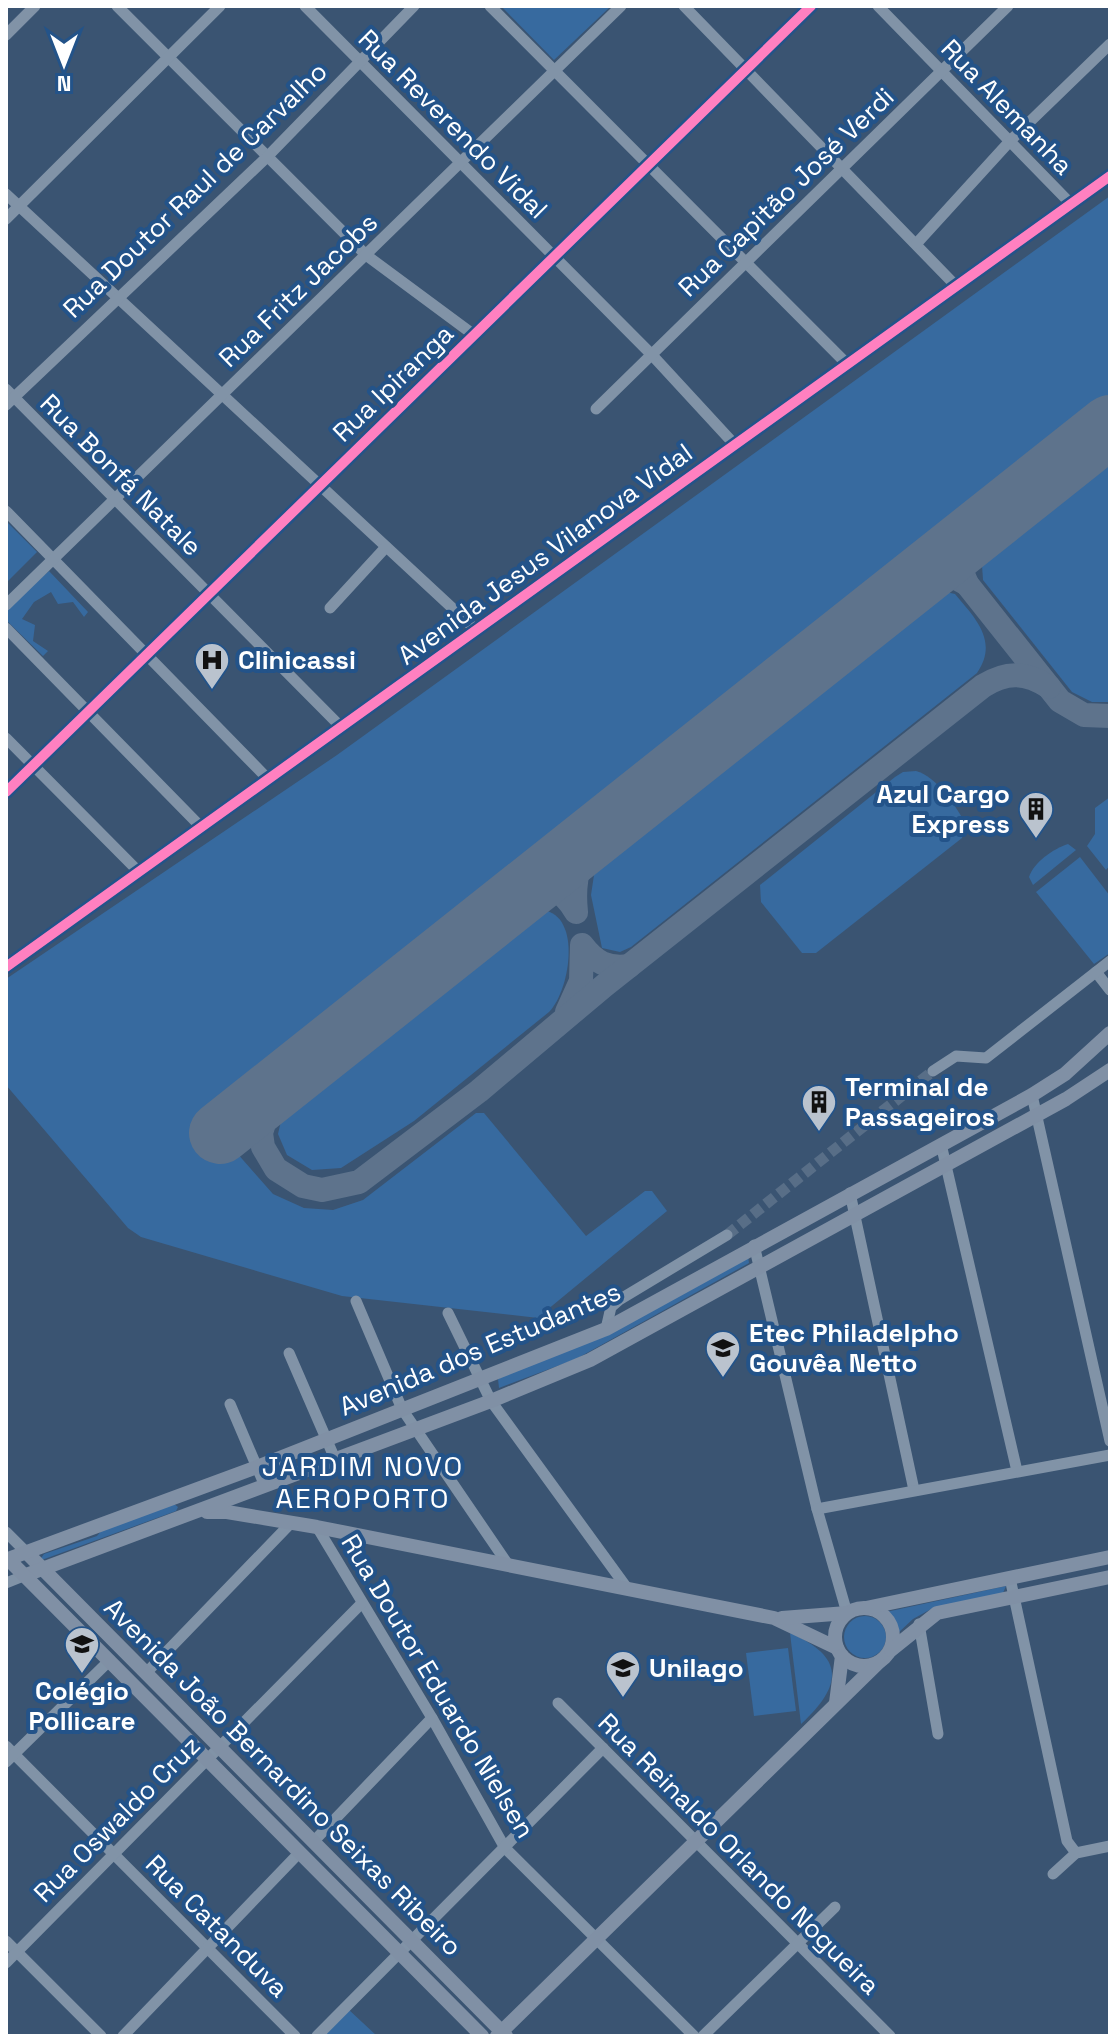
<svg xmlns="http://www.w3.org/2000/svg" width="1116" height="2042" font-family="'Space Grotesk',sans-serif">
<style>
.green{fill:#376a9f}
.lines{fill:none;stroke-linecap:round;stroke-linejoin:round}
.taxiway{stroke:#5e738c;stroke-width:24}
.runway{stroke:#5e738c;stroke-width:62}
.minor-tunnel{stroke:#586e87;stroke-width:11;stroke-dasharray:11 5.5;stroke-linecap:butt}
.minor{stroke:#8193a7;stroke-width:11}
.major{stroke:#8090a5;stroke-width:14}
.cycleway-casing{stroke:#235389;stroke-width:15}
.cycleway{stroke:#ff80c0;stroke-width:10}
.labels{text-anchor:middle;stroke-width:8;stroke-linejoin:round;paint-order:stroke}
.street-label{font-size:26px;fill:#fff;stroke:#235389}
.poi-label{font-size:26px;font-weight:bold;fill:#fff;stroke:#235389;text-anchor:start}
.neighbourhood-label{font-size:28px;letter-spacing:2px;fill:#fff;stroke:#235389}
</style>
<rect width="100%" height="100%" fill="#3a5472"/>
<g class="green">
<polygon points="501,6 611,6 554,60"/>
<path d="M1110 196V395C809 635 506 872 206 1114V1121L224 1144H229L273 1194 304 1208 333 1210 363 1200 476 1113H484L586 1236 645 1191H652L667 1211 547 1310V1319L342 1296 141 1237 128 1228 6 1085V979L337 755Z"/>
<polygon points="1110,452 1110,702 1092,702 1072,692 983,580 982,565 988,551"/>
<polygon points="6,521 37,552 6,583"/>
<polygon points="49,571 88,612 84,617 73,602 58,604 51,592 34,602 22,619 35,625 33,641 48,651 43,656 6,620 6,608"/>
<path d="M946 592 955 594C975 618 999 641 977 673L631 947 620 952 602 948 591 895 594 875 607 852 723 765 934 595Z"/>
<path d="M916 771C936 776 957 807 966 825L962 838 816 953H802L761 902 760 885 895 777 903 772Z"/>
<polygon points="1110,797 1110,865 1106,870 1087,846 1095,834 1095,808"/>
<path d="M1068 844 1076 850 1033 885 1029 877C1034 862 1053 849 1068 844Z"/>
<polygon points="1080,857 1110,896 1110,953 1094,964 1036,892"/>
<path d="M535 910C583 906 572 988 549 1012L414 1121 341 1168 312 1170 287 1155 278 1134 281 1121 291 1106Z"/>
<polygon points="748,1256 749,1263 576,1359 499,1388 498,1379 503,1376"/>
<polygon points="174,1504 178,1507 176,1511 39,1561 44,1554 97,1536 102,1530"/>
<polygon points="1006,1586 1003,1593 933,1608 913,1619 898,1633 886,1612"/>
<circle cx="865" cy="1637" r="21"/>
<path d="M790 1633C845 1657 843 1685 801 1724Z"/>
<polygon points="788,1648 796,1711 754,1716 746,1653"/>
<polygon points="348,2009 377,2036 322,2036"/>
</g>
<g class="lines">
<g class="taxiway">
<path d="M918 579 945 572 967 584C958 565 959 551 973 535"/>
<polyline points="967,584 1060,701 1084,715 1110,716"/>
<path d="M518 893C545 883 562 887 576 912 572 874 581 853 605 824"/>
<path d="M567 1012 581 981 582 945C595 962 607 969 629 966"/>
<path d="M274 1091 261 1133 263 1147 276 1169 303 1186 322 1190 359 1182 479 1091 605 985 983 686C1007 671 1026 672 1049 687"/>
</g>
<polyline class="runway" points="220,1133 1110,426"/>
<polyline class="minor-tunnel" points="727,1235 933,1071"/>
<g class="minor">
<polyline points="117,6 366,255 474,335"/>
<polyline points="305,6 652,355 735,445"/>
<polyline points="490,6 847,364"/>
<polyline points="684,6 956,286"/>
<polyline points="878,6 1071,204"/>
<polyline points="6,35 35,6"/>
<polyline points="6,194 476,630"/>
<polyline points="6,219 220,6"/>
<polyline points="917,243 1010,141 1110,44"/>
<polyline points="6,389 341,727"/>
<polyline points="6,405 267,157 414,6"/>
<polyline points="596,409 1008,6"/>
<polyline points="6,511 268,779"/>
<polyline points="6,605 621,6"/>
<polyline points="330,608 386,547"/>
<polyline points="6,628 201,827"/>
<polyline points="6,738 139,872"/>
<polyline points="6,792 811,6"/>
<polyline points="6,967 1110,176"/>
<polyline points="1096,972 1110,990"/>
<polyline points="933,1071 956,1056 986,1058 1110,961"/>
<polyline points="1032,1095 1110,1441"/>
<polyline points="941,1144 1017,1471"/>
<polyline points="850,1193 914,1490"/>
<polyline points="754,1245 817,1509 847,1613"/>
<polyline points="356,1301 402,1409 509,1566"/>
<polyline points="448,1313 491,1401 627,1588"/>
<polyline points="606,1329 611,1307 619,1300 727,1235"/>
<polyline points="289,1353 335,1459"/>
<polyline points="230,1404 265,1486"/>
<polyline points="817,1509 1110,1455"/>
<polyline points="317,1527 432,1718 505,1848 694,2036"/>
<polyline points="6,1532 26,1552"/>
<polyline points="1010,1578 1067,1841 1076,1853"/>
<polyline points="6,1583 26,1575"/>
<polyline points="919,1624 938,1734"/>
<polyline points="147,1672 292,1522"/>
<polyline points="558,1703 890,2036"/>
<polyline points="6,1746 295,2036"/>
<polyline points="6,1762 110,1660"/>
<polyline points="314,1841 432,1718"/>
<polyline points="1053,1874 1076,1853 1110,1846"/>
<polyline points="6,1941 101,2036"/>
<polyline points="6,1963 361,1604"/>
<polyline points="123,2036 300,1852"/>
<polyline points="317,2036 603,1748"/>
<polyline points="703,2036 835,1907"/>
</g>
<g class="major">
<polyline points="207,1512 227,1512 317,1527 774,1618 837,1648"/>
<polyline points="26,1552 506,2036"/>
<polyline points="26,1575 491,1401 590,1360 1066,1099 1110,1070"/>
<circle cx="864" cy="1637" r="29"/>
<polyline points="866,1608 1110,1557"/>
<polyline points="782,1618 847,1613"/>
<polyline points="891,1650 937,1613 1110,1577"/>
<polyline points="836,1703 842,1656"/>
<polyline points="482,2036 8,1559 257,1467 606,1329 1032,1095 1065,1074 1110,1033"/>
<polyline points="497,2036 878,1663"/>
</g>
<g class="cycleway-casing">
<g id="cycleway">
<polyline points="6,792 811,6"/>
<polyline points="6,967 1110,176"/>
</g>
</g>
<use href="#cycleway" class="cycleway"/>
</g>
<defs>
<g id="hospital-pin" transform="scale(1.8)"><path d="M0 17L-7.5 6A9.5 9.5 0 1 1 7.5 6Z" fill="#bac3ce" stroke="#235389"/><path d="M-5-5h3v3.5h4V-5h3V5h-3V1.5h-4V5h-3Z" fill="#111"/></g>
<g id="building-pin" transform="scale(1.8)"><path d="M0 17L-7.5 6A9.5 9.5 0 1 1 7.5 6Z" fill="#bac3ce" stroke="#235389"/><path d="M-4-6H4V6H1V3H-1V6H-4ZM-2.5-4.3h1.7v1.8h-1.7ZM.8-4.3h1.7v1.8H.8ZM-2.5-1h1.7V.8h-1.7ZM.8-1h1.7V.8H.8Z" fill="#111"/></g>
<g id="university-pin" transform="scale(1.8)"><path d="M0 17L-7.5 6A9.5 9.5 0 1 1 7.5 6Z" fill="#bac3ce" stroke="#235389"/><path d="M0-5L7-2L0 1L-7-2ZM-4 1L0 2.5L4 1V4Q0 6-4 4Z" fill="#111"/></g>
<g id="school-pin" transform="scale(1.8)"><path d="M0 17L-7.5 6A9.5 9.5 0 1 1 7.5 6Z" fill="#bac3ce" stroke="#235389"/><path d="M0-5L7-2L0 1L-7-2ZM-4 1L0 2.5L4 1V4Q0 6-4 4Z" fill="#111"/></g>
</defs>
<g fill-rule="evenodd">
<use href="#hospital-pin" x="212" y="660"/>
<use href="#building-pin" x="1036" y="809"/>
<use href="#building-pin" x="819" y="1102"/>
<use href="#university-pin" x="723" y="1348"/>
<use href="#school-pin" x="82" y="1644"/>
<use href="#university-pin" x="623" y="1668"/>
</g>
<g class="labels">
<g class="street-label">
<text transform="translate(1007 107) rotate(46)" y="9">Rua Alemanha</text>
<text transform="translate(453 124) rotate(45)" y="9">Rua Reverendo Vidal</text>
<text transform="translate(195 190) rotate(-44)" y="9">Rua Doutor Raul de Carvalho</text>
<text transform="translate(786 192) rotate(-44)" y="9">Rua Capitão José Verdi</text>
<text transform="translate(298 290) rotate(-44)" y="9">Rua Fritz Jacobs</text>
<text transform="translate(393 383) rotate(-44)" y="9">Rua Ipiranga</text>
<text transform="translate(121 475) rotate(45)" y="9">Rua Bonfá Natale</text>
<text transform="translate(545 554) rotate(-36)" y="9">Avenida Jesus Vilanova Vidal</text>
<text transform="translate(480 1349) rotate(-23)" y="9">Avenida dos Estudantes</text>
<text transform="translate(438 1686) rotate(59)" y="9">Rua Doutor Eduardo Nielsen</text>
<text transform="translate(283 1777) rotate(45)" y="9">Avenida João Bernardino Seixas Ribeiro</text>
<text transform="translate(117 1819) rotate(-45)" y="9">Rua Oswaldo Cruz</text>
<text transform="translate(739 1854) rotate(45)" y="9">Rua Reinaldo Orlando Nogueira</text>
<text transform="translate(217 1926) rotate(45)" y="9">Rua Catanduva</text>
</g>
<g class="poi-label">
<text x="238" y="669">Clinicassi</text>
<text x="1010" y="803" text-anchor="end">Azul Cargo<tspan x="1010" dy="30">Express</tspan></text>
<text x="845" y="1096">Terminal de<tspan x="845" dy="30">Passageiros</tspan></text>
<text x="749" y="1342">Etec Philadelpho<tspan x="749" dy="30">Gouvêa Netto</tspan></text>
<text x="649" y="1677">Unilago</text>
<text x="82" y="1700" text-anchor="middle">Colégio<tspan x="82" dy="30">Pollicare</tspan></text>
</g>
<g class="neighbourhood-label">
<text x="363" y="1476">JARDIM NOVO<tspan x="363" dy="32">AEROPORTO</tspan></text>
</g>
</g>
<rect width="1116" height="2042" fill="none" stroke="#ffffff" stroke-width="16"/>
<g transform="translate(64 64) rotate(180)" stroke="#235389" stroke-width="6" paint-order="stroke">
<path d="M0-6L14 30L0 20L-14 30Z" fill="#ffffff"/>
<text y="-12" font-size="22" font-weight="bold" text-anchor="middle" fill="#ffffff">N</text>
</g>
</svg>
